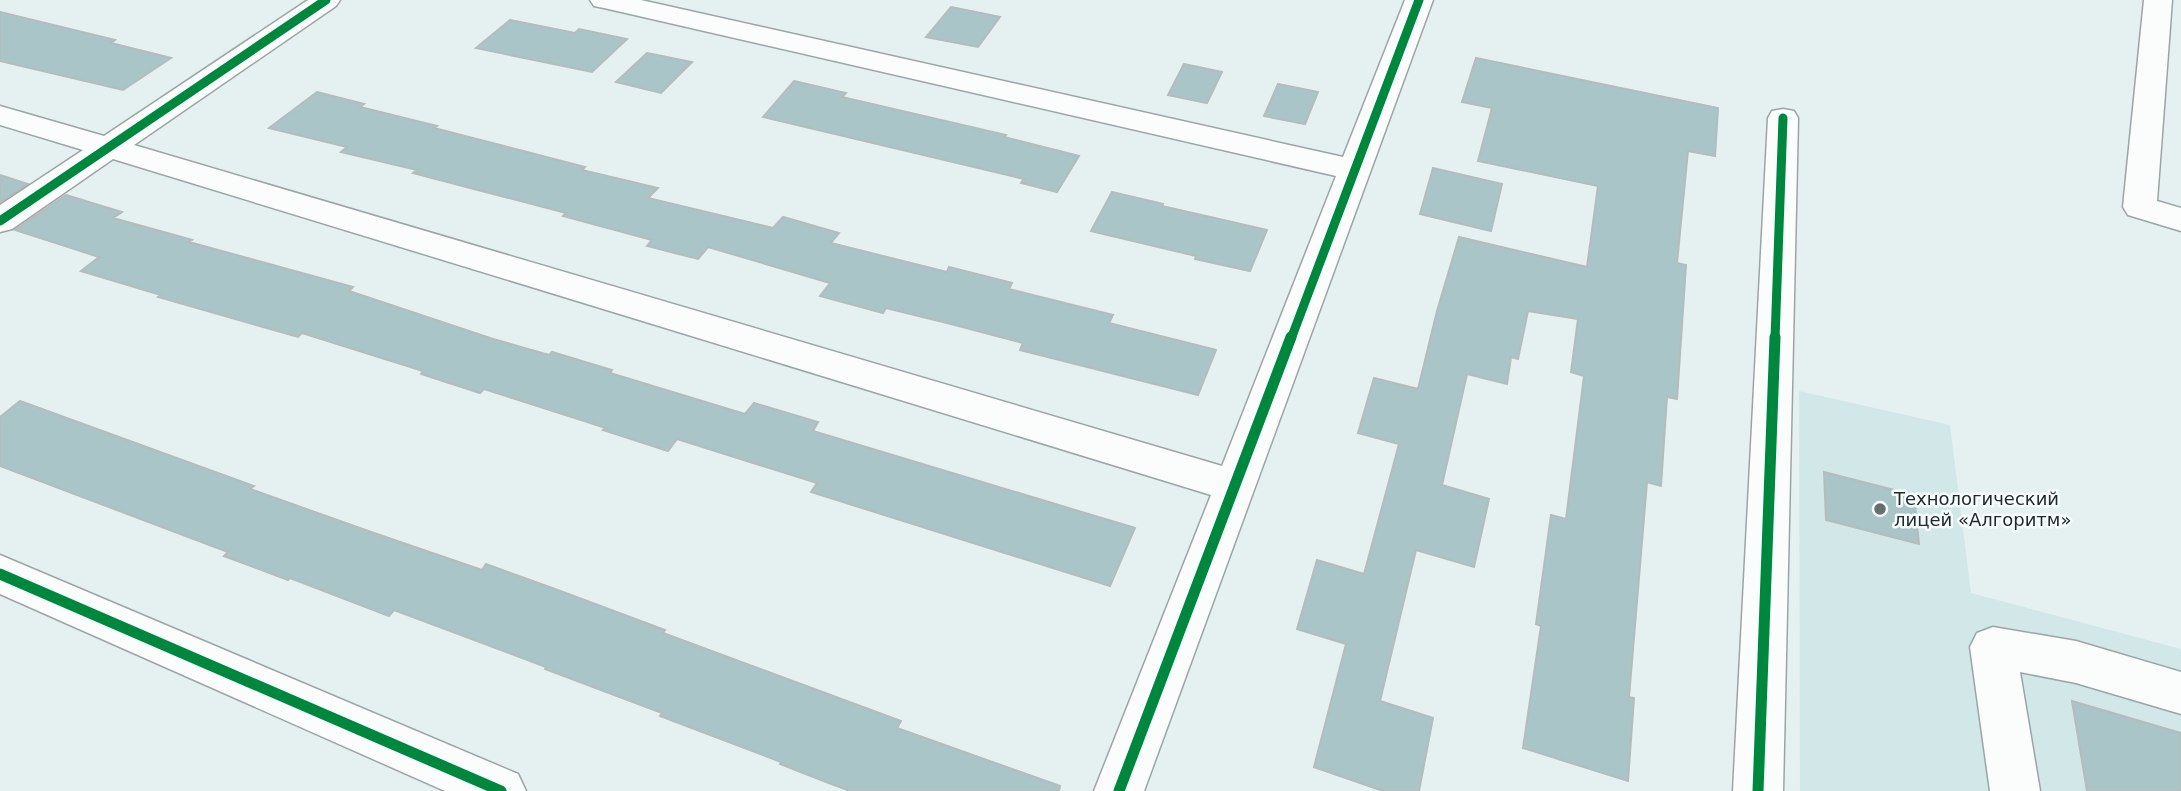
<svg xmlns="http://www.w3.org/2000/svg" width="2181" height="791" font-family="'DejaVu Sans',sans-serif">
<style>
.built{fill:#d2e7e8}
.building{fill:#aac5c7;stroke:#b4bcbd;stroke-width:2}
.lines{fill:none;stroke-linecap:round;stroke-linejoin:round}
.minor-casing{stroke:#9ca5a5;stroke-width:3}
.minor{fill:#fbfdfd;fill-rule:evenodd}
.cycleway-far1-casing{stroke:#f6feff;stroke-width:12}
.cycleway-casing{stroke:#f6feff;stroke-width:16}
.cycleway-far1{stroke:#00873e;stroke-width:9}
.cycleway{stroke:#00873e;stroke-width:11}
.poi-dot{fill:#666f70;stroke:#f6feff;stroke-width:2.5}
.labels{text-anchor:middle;stroke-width:5;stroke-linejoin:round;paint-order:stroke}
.poi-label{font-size:18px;fill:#222a2b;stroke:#f6feff;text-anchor:start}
</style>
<rect width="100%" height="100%" fill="#e5f0f0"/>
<polygon class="built" points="1799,391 1950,425 1971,593 2181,649 2181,791 1800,791"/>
<g class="building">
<polygon points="951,7 1000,17 978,47 926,37"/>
<polygon points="0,12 115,40 111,43 171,58 123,90 0,61"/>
<polygon points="510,20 575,33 579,29 627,39 592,72 476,48"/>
<polygon points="647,53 692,62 661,93 616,82"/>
<polygon points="1476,58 1718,108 1715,156 1688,151 1677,263 1686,265 1677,399 1667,397 1661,486 1647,482 1629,697 1634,698 1628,781 1523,748 1541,626 1536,624 1551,515 1566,519 1584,376 1571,372 1578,319 1528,311 1518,359 1511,357 1507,384 1467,374 1442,485 1489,499 1474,567 1416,550 1380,701 1433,718 1419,791 1383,791 1314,767 1346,644 1297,629 1317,560 1364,574 1399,444 1358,433 1374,378 1418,389 1437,311 1459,237 1587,267 1598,186 1478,161 1492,108 1462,102"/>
<polygon points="1184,64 1222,72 1207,103 1168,95"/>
<polygon points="794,81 846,93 842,97 1006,135 1004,137 1079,156 1057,192 1021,183 1024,179 763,117"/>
<polygon points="1278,84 1318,92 1305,124 1264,116"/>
<polygon points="317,92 364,104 360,107 437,126 434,128 585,167 582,170 658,188 648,198 773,228 783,217 839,233 831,243 947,272 949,267 1012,283 1009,289 1113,315 1109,323 1216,350 1198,395 1020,350 1023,343 951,324 886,308 883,313 820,296 830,283 708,247 698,259 647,246 652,240 563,216 566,213 413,173 417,170 341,152 347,147 269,128"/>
<polygon points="1433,168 1502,184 1491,231 1420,214"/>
<polygon points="0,175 28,184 0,202"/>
<polygon points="1112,192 1163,204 1162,206 1267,230 1250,271 1195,259 1196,256 1091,231"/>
<polygon points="66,195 122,212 113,218 192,240 189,242 353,287 349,291 493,339 549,355 552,352 612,370 610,373 745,414 754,403 818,422 813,431 1135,528 1110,586 811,492 817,483 677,439 668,451 603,430 606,428 484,389 480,393 421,374 423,371 302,333 298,337 158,297 161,295 81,271 99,257 15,230"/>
<polygon points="20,401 254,486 250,489 374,533 482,570 486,564 555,589 665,630 663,633 901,721 897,728 1060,786 1059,791 850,791 821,780 780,764 781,762 660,716 662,713 545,669 546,667 394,610 389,616 290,578 288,580 224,556 228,552 0,466 0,417"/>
<polygon points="1824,472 1914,495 1919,544 1826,520"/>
<polygon points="2072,701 2181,733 2181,791 2087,791"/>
</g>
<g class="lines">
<g class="minor-casing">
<g id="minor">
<polygon points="308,0 340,0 336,6 134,145 1222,466 1336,176 604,8 594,6 590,0 641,0 1343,157 1405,0 1433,0 1144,791 1094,791 1211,495 113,159 12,229 0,232 0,205 83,150 0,125 0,106 104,136"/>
<polygon points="2144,0 2172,0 2157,201 2181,208 2181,231 2128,215 2123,207"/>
<polygon points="1783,109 1794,111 1798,118 1783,791 1733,791 1768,118 1772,111"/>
<polygon points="0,555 518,774 526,791 445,791 0,594"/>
<polygon points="1993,627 2076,641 2181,672 2181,714 2076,683 2020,672 2040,791 1990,791 1970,647 1977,633"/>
</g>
</g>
<use href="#minor" class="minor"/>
<g class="cycleway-far1-casing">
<g id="cycleway-far1">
<polyline points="0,221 326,0"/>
<polyline points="1291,339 1419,0"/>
<polyline points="1775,339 1783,118"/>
</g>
</g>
<g class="cycleway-casing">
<g id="cycleway">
<polyline points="0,574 501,791"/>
<polyline points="1119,791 1291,337"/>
<polyline points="1758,791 1775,337"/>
</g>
</g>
<use href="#cycleway-far1" class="cycleway-far1"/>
<use href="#cycleway" class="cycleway"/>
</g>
<circle class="poi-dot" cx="1880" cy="509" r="7"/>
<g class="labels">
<g class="poi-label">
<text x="1894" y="505">Технологический<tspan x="1894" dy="21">лицей «Алгоритм»</tspan></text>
</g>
</g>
</svg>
